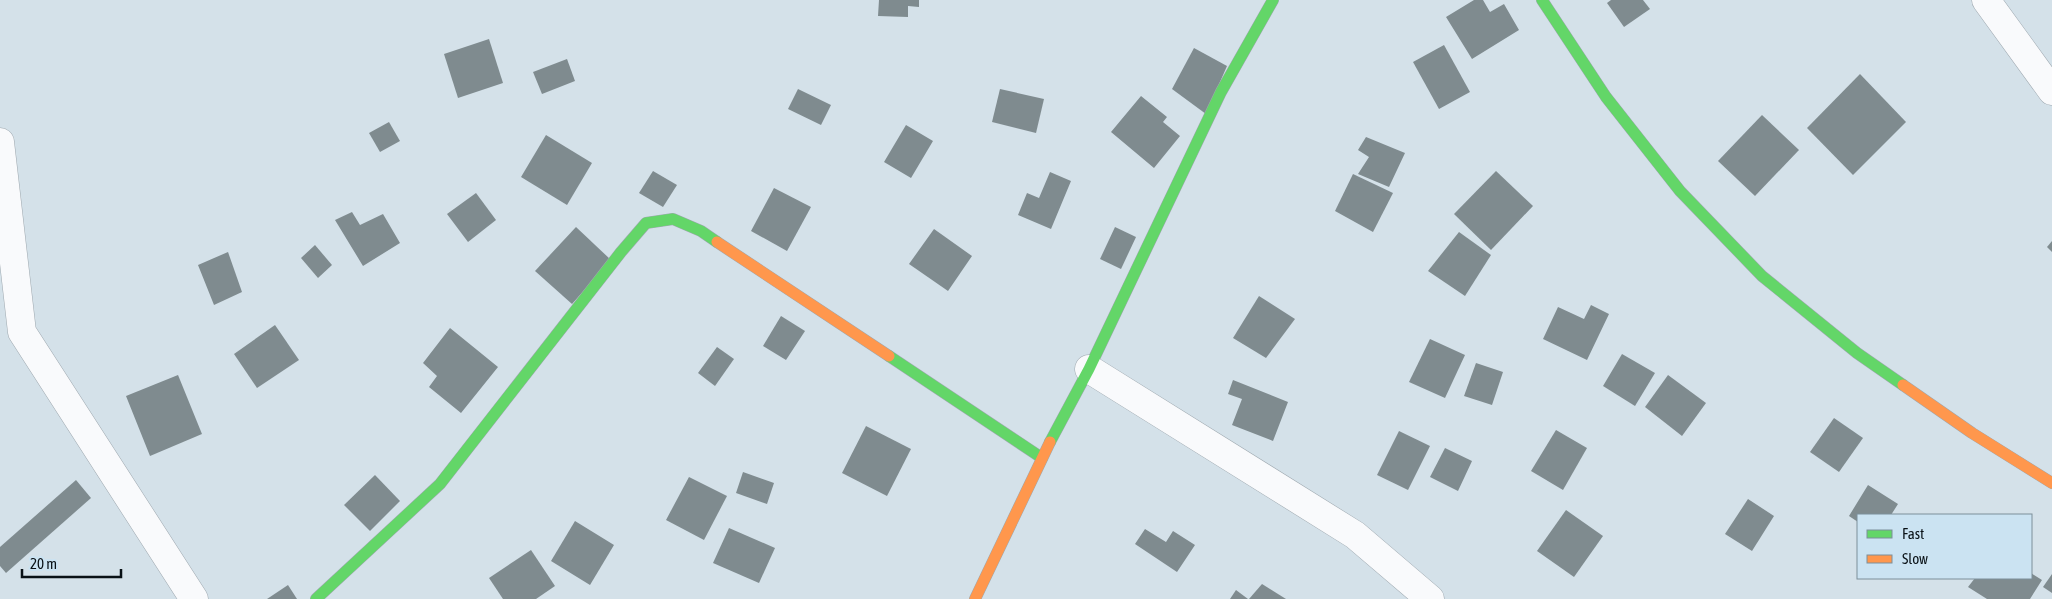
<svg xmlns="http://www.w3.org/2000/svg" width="2052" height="599" font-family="'Asap Condensed',sans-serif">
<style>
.building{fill:#7f8b8f}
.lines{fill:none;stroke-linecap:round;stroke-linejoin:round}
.street-casing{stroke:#9ea8af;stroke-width:29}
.fast-casing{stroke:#9ea8af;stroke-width:12}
.slow-casing{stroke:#9ea8af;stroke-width:12}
.street{stroke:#f9fafc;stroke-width:28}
.fast{stroke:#63d668;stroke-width:11}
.slow{stroke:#ff974d;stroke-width:11}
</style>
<rect width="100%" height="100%" fill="#d4e1e9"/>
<g class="building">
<polygon points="879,0 919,0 919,7 908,6 908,17 878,16"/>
<polygon points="1474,0 1483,0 1490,12 1504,4 1519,30 1472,59 1446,17"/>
<polygon points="1611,0 1643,0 1650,9 1624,27 1607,3"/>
<polygon points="489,39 503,83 458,98 444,54"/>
<polygon points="1444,45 1470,92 1439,109 1413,62"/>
<polygon points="1194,48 1227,66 1206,114 1172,89"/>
<polygon points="567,59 575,81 542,94 533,72"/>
<polygon points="1860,74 1906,122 1853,175 1807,128"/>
<polygon points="798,89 831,105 821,125 788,109"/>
<polygon points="1000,89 1044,99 1036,133 992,122"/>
<polygon points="1141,96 1167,117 1163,122 1180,136 1154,168 1111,132"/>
<polygon points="1762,115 1799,150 1755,196 1718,161"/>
<polygon points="389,122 400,141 380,152 369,133"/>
<polygon points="906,125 933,141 911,178 884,162"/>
<polygon points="546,135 592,163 567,205 521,177"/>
<polygon points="1366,137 1405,153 1389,187 1358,174 1369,157 1358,150"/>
<polygon points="653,171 677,185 663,207 639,193"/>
<polygon points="1496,171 1533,206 1491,250 1454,214"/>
<polygon points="1050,172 1071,181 1051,229 1018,215 1027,193 1039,198"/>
<polygon points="1353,174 1393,193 1373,232 1335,211"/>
<polygon points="774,188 811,207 787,251 751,231"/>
<polygon points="476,193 496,220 468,242 447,214"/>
<polygon points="352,212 360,225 383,214 400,243 363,266 335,220"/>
<polygon points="576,227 611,260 572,304 535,271"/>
<polygon points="1115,227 1136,237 1121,269 1100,259"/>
<polygon points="934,229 972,256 948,291 909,264"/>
<polygon points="1459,232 1491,255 1465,296 1428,271"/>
<polygon points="2052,241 2052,252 2047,247"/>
<polygon points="315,245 332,265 318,278 301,258"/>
<polygon points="228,252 242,292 214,305 198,265"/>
<polygon points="1259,296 1295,319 1266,358 1233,338"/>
<polygon points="1591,305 1609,314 1587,360 1543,339 1558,307 1584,319"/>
<polygon points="781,316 805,331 786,360 763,346"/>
<polygon points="275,325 299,360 257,388 234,354"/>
<polygon points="450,328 498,367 461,413 429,387 437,376 423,363"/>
<polygon points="1430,339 1465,355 1445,398 1409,382"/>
<polygon points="717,347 734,359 715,386 698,373"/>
<polygon points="1622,354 1655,373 1635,406 1603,386"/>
<polygon points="1476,363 1503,372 1492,405 1464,396"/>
<polygon points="178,375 202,434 150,456 126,396"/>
<polygon points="1668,375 1706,403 1682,436 1645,407"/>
<polygon points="1233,380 1288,402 1273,441 1232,425 1242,399 1228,394"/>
<polygon points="1834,418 1863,438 1839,472 1810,452"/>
<polygon points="866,426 911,449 887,496 842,473"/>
<polygon points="1556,430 1587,448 1563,490 1531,471"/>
<polygon points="1399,431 1430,446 1408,490 1377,475"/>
<polygon points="1445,448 1472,461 1458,491 1430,477"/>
<polygon points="743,472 774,483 767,504 736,493"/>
<polygon points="375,475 400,501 370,531 344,505"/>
<polygon points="689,477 727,496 704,540 666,520"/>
<polygon points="76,480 91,498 6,573 0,566 0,547"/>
<polygon points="1868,485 1898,504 1891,515 1858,515 1858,522 1849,516"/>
<polygon points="1748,499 1774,516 1752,551 1725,534"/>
<polygon points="1566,510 1603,536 1574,577 1537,551"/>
<polygon points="575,521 614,545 590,585 551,561"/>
<polygon points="729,528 775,548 759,583 713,563"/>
<polygon points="1145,529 1166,542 1173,531 1195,545 1177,572 1135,544"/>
<polygon points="531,550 555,586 536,599 503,599 489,578"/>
<polygon points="2031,573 2042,580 2030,599 1987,599 1968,587 1975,578 2031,578"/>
<polygon points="2052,574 2052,593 2043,587"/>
<polygon points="1262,584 1286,599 1249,599"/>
<polygon points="288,585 297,599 267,599"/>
<polygon points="1236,590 1248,599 1230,599"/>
</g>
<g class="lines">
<g class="street-casing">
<g id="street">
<polyline points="1986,0 2052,91"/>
<polyline points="0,142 22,332 194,599"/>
<polyline points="1089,369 1355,535 1430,599"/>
</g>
</g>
<g class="fast-casing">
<g id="fast">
<polyline points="1542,0 1606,97 1680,191 1762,276 1857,353 1903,385"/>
<polyline points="889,356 1042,458"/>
<polyline points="1050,442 1089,369 1221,92 1273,0"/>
<polyline points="316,599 440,484 621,252 646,223 673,219 701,231 717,242"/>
</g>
</g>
<g class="slow-casing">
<g id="slow">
<polyline points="717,242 889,356"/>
<polyline points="1903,385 1972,433 2052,483"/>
<polyline points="975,599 1050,442"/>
</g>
</g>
<use href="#street" class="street"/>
<use href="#fast" class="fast"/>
<use href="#slow" class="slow"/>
</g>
<rect x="1857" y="514" width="175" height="65" fill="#cbe3f2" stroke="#7d8f9a"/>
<rect x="1867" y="530" width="25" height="8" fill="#63d668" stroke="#7d8f9a"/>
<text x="1902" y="539" font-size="15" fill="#091116">Fast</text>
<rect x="1867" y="555" width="25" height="8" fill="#ff974d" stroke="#7d8f9a"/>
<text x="1902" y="564" font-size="15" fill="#091116">Slow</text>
<path d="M22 569v8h99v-8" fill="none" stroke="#091116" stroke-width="2.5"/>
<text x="30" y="569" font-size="15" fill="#091116" stroke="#cbe3f2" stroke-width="4" paint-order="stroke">20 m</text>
</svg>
